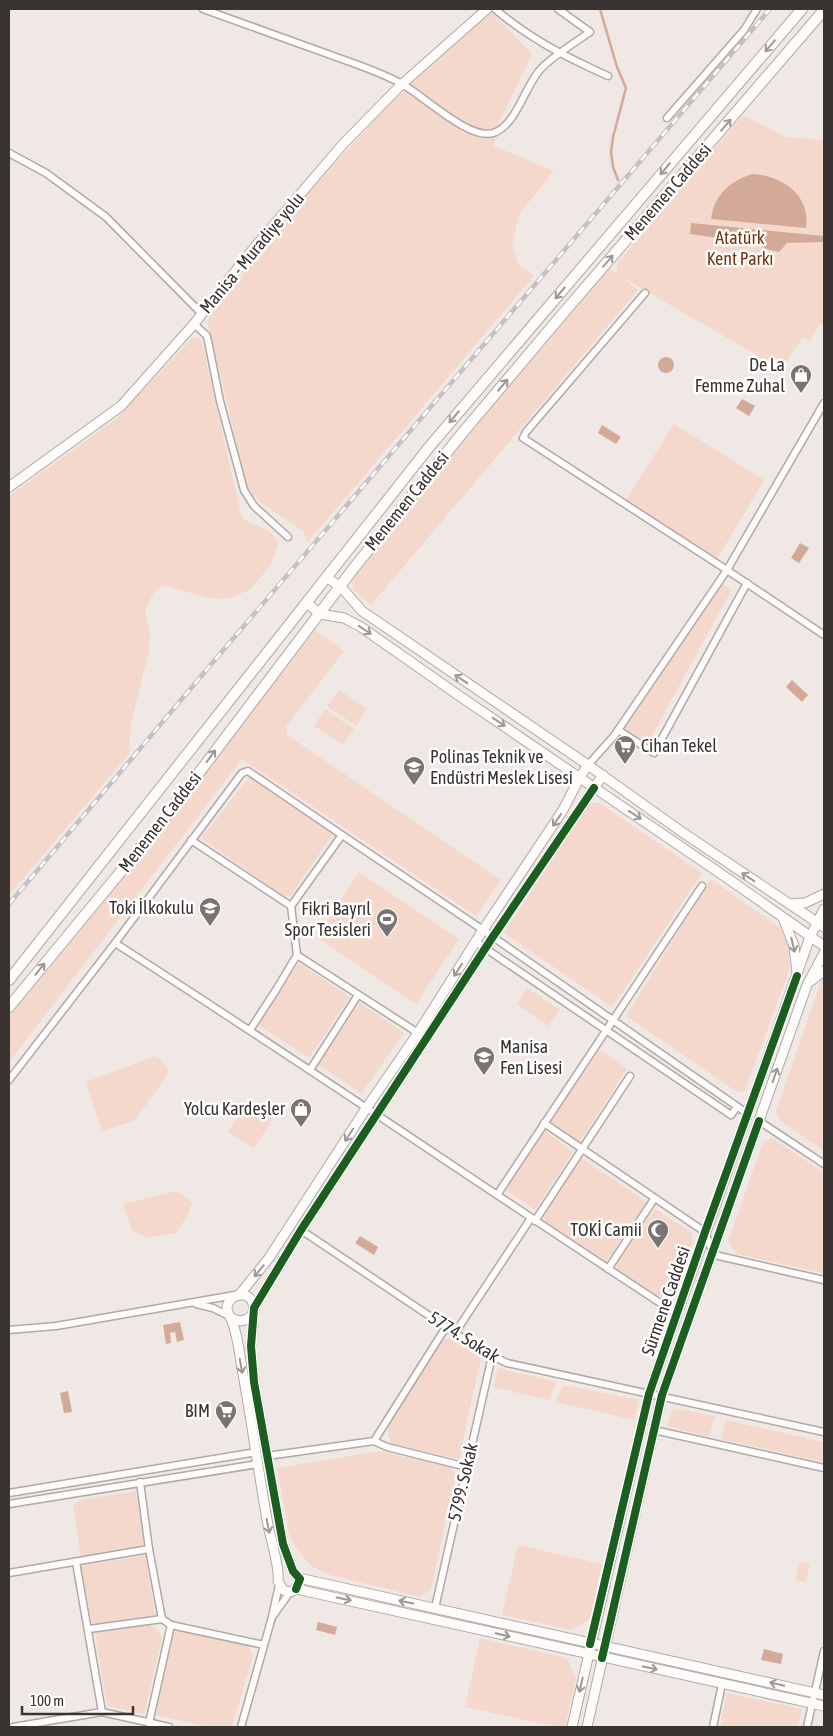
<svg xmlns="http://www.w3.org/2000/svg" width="833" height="1736" font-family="'Asap Condensed',sans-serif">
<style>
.green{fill:#f4d8cc}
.water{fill:#d3aa98}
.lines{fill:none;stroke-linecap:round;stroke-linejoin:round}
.stream{stroke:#d3aa98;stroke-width:2.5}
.street-casing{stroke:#afa9a7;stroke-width:9}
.secondary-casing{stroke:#afa9a7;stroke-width:11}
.primary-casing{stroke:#afa9a7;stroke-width:12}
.street{stroke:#fdfcfb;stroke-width:6}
.secondary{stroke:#fdfcfb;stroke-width:9}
.primary{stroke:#fdfcfb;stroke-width:10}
.rail-casing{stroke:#c4c2c0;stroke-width:4.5}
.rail{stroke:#fff;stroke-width:2.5;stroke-dasharray:8;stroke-linecap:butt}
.cycleway-casing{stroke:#fff;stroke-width:11}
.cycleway{stroke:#1b5e20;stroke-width:8}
.oneway{stroke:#9b9896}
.labels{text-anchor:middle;stroke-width:5;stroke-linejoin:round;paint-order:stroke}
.street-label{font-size:18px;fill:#393432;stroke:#fff}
.park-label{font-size:18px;fill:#77340f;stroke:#fff}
.poi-label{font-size:18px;fill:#393432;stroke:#fff;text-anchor:end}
</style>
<rect width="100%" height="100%" fill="#f0e8e5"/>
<g class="green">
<polygon points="491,12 532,54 496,129 494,146 554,171 519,214 512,244 518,264 534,276 308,542 304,532 260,502 247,486 207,320 302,200 391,102"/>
<polygon points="743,115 786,137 824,140 824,325 820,324 810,341 803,337 781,369 620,276 638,290 371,605 353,590 351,577 605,265 616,273 618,262"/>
<polygon points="193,337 201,338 242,519 268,530 279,542 270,566 251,589 228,599 208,598 163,585 154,592 146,608 146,618 150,633 149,650 131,723 129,754 9,895 9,496 116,419"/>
<polygon points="674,424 764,480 716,561 626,500"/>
<polygon points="721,584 732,589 647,745 622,729"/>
<path d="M315 630 344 651 286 727 287 735 501 880 476 916 242 759 9 1062V1015C116 891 215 760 315 630Z"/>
<polygon points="339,690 367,709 356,726 327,706"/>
<polygon points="325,709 354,729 343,745 314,726"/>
<polygon points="250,776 333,834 291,895 285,897 201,838"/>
<polygon points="593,803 599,803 702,873 617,1000 611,1006 504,933 588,806"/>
<polygon points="359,872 459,939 416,1004 316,937"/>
<polygon points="711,879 780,928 788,946 790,968 745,1091 737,1092 626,1016"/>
<polygon points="299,963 350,997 309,1058 258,1025"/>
<polygon points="824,979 824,1151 779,1120 776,1111 821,981"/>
<polygon points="527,988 560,1010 548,1026 517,1004"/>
<polygon points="360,1003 404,1033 361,1094 318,1064"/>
<polygon points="600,1050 627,1069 580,1142 550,1122"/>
<polygon points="155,1056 159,1058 168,1069 167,1076 134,1121 102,1131 86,1082"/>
<polygon points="247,1102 273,1119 254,1148 228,1132"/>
<polygon points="543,1130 573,1151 535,1210 507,1191 507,1185"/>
<polygon points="772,1138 824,1173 824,1273 737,1254 728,1242 763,1142"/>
<polygon points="581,1158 644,1200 645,1205 606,1262 545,1224 544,1212"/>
<polygon points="176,1191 189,1199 192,1203 187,1216 176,1233 147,1238 132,1231 123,1204"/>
<polygon points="655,1209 691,1232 693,1241 675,1292 664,1299 618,1271 616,1261"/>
<polygon points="450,1338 481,1358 459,1459 391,1444 387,1427 442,1341"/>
<polygon points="498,1368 556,1382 549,1400 493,1387"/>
<polygon points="563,1385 639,1400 634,1420 556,1402"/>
<polygon points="673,1408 715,1416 709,1437 667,1426"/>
<polygon points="726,1420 824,1442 824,1462 721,1439"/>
<polygon points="380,1451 450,1467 456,1475 431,1589 420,1597 330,1575 311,1566 296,1548 289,1533 277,1468"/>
<polygon points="136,1491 145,1546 81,1558 73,1506 79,1500"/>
<polygon points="518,1545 602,1564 590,1619 571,1630 502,1615"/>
<polygon points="146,1555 155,1615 92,1624 81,1566"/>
<polygon points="800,1562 810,1564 805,1582 795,1580"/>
<polygon points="150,1623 162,1637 144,1714 107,1706 95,1633"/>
<polygon points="180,1630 248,1646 253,1656 232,1726 208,1727 156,1715 172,1634"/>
<polygon points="480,1638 566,1658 576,1678 565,1727 557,1727 465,1707"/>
<polygon points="727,1693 802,1709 798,1727 720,1727"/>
</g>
<g class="water">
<path d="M752 174C781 175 811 195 806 228L711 219C714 195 730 181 752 174Z"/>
<polygon points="691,223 824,236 824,242 787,243 779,252 766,249 750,238 720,239 711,237 690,234"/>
<circle cx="666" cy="365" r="8"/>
<polygon points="742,399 755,406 749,416 736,408"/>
<polygon points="602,425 621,437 616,444 598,433"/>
<polygon points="800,543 809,548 799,563 791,558"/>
<polygon points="792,680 808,695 802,702 786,687"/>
<polygon points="360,1236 378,1247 374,1255 355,1243"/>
<polygon points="180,1322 184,1340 177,1342 175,1332 170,1333 171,1343 166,1344 163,1325"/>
<polygon points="68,1391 72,1412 64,1413 60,1393"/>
<polygon points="318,1622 337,1627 335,1635 316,1630"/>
<polygon points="764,1649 783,1654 781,1664 761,1660"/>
</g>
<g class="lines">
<polyline class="stream" points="600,9 617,67 626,88 613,137 611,152 613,167 618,180"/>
<g class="street-casing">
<g id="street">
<path d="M203 9C244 24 286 39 328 54 352 63 379 71 402 84 423 95 472 144 496 132 516 123 525 88 539 71 548 59 577 41 590 32L558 9"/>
<path d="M495 9C530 39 566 57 608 76"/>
<polyline points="667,118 744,30 757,9"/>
<polyline points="9,153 46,173 106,217 201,313"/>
<polyline points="645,293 526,432 523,438 727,570 824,635"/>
<polyline points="194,324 207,336 220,401 244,490 254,506 288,537"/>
<polyline points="618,730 654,753 747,583"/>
<polyline points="588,765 614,736 727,570 824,403"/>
<polyline points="191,840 291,906 297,955 418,1033"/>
<polyline points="291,906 342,835 483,930 748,1114"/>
<polyline points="476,942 731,1115 737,1107"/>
<path d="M115 943C304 1064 489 1191 677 1314"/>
<polyline points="250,1030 276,990 297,955"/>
<polyline points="310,1070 358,995"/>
<polyline points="9,1080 115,943 242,773 248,771 342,835"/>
<polyline points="759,1121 824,1164"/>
<polyline points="544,1123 705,1232 712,1251 719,1256 824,1280"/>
<polyline points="497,1195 702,886"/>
<polyline points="535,1221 630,1076"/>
<polyline points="301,1230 455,1333 492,1356 507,1363 824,1432"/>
<polyline points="608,1269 654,1199"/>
<polyline points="196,1304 213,1308 231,1317"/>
<polyline points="9,1330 56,1326 235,1295"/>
<polyline points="455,1333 531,1218"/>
<polyline points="654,1430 824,1468"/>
<polyline points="374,1441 387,1447 467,1467"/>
<polyline points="267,1456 374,1441 446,1327"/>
<polyline points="140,1482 149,1549 162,1619"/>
<polyline points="9,1493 257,1452"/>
<polyline points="9,1504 258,1464"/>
<polyline points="76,1562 102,1712"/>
<polyline points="9,1573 149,1549"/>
<polyline points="435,1608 492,1356"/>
<polyline points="273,1616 290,1592"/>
<polyline points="89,1629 162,1619 171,1625 264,1645"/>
<polyline points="149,1723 171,1625"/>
<polyline points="13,1727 102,1712 169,1727"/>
<polyline points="241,1727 272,1617 279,1585"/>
<polyline points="713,1727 722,1684"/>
<polyline points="807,1727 824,1651"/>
</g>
</g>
<g class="secondary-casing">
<g id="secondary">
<polyline points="9,487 121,406 194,324 249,254 344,143 402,84 487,9"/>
<polyline points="326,577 341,587 362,611 588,765 682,832 824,927"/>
<polyline points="307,603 320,614 344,618 361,627 461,697 730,880 824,946"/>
<polyline points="789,904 805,903 824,894"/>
<polyline points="783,918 794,946 797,973"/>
<polyline points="811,981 824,971"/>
<polyline points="240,1294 269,1258 367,1107 418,1033 483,930 563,810 580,777 588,765"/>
<path d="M254 1308C251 1284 219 1297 229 1315 237 1327 240 1358 243 1374 252 1424 259 1475 268 1525 271 1540 280 1568 278 1581L283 1590 290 1592 296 1589 824 1706"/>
<path d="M232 1318C240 1323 248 1321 253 1313"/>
<polyline points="299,1578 824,1695"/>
<polyline points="296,1589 300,1579 293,1571 283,1544 254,1382 251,1346 254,1308 301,1230 492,938 603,775"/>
<polyline points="572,1727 649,1394 810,937 824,909"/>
<polyline points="587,1727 662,1395 807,985 824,953"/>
</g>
</g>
<g class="primary-casing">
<g id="primary">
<polyline points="9,980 430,446 802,9"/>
<polyline points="9,1007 161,823 353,569 464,431 566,310 824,10"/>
</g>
</g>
<use href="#street" class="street"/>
<use href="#secondary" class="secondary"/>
<use href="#primary" class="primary"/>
<g class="rail-casing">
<polyline id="rail" points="9,904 214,661 770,9"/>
</g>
<use href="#rail" class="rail"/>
<g class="cycleway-casing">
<g id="cycleway">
<polyline points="296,1589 300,1579 293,1571 283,1544 254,1382 251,1346 254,1308 301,1230 492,938 594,788"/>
<polyline points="590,1644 649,1394 705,1232 797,976"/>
<polyline points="602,1658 662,1395 759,1121"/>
</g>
</g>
<use href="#cycleway" class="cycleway"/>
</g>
<defs><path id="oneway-shaft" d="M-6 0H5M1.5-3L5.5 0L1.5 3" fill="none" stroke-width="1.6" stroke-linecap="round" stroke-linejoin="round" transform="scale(1.25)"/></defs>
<g class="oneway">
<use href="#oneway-shaft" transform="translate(770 46) rotate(131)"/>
<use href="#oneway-shaft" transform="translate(726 125) rotate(-49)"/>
<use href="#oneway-shaft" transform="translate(665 169) rotate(130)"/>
<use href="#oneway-shaft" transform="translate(608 261) rotate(-49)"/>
<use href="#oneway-shaft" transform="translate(560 293) rotate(130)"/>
<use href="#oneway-shaft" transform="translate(503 385) rotate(-50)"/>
<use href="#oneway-shaft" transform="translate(454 417) rotate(130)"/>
<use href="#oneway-shaft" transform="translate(365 630) rotate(34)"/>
<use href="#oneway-shaft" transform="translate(461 679) rotate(-146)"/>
<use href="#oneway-shaft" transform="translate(499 722) rotate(34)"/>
<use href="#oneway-shaft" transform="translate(211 756) rotate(-54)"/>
<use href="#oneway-shaft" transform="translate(635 815) rotate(34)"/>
<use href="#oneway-shaft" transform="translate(557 820) rotate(124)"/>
<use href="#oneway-shaft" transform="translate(748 877) rotate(-146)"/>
<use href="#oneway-shaft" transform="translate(793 945) rotate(77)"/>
<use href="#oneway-shaft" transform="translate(40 969) rotate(-51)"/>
<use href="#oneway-shaft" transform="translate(458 970) rotate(123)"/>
<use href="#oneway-shaft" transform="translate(775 1075) rotate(-71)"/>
<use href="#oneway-shaft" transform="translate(349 1135) rotate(123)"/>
<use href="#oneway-shaft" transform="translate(259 1271) rotate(129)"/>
<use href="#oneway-shaft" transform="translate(241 1366) rotate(80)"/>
<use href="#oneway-shaft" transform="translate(268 1526) rotate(79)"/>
<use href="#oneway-shaft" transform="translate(344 1599) rotate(12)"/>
<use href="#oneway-shaft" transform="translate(406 1602) rotate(-168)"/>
<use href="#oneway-shaft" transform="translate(503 1635) rotate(13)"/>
<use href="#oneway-shaft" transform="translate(650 1668) rotate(12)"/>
<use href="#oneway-shaft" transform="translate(777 1684) rotate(-167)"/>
<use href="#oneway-shaft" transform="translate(581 1685) rotate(103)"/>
</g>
<defs>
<g id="shop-pin" transform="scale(1.125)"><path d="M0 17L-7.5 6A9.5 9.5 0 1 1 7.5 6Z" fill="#797371" stroke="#fff"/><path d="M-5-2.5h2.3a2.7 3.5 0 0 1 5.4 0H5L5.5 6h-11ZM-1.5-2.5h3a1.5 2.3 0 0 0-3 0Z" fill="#fff"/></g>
<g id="supermarket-pin" transform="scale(1.125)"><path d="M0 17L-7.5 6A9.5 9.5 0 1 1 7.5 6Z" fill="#797371" stroke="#fff"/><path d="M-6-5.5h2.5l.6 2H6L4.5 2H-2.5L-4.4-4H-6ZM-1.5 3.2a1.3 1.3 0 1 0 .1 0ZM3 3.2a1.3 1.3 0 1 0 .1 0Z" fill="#fff"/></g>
<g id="school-pin" transform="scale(1.125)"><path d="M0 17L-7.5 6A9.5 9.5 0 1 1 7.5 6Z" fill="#797371" stroke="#fff"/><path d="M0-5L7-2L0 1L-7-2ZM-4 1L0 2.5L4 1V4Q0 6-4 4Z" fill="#fff"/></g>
<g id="stadium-pin" transform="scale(1.125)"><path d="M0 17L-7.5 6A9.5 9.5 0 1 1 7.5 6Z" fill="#797371" stroke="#fff"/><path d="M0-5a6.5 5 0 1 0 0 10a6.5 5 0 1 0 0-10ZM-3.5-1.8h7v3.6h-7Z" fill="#fff"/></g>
<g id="mosque-pin" transform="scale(1.125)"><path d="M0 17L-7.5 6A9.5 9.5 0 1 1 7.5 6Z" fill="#797371" stroke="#fff"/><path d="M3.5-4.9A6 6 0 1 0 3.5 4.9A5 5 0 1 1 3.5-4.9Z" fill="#fff"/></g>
</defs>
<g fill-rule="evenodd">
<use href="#shop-pin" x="801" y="375"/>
<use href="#supermarket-pin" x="625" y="746"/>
<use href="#school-pin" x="414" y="767"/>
<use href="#school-pin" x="210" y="908"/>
<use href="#stadium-pin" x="387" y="919"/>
<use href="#school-pin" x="484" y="1057"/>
<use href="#shop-pin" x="301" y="1109"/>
<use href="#mosque-pin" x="658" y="1230"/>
<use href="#supermarket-pin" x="226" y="1411"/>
</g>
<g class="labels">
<g class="street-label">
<text transform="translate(668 192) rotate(-49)" y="6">Menemen Caddesi</text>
<text transform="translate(252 253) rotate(-50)" y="6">Manisa - Muradiye yolu</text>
<text transform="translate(407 501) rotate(-51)" y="6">Menemen Caddesi</text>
<text transform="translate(160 822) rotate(-52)" y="6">Menemen Caddesi</text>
<text transform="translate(666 1301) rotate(-71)" y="6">Sürmene Caddesi</text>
<text transform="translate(464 1337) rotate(32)" y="6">5774. Sokak</text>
<text transform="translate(463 1482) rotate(-77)" y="6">5799. Sokak</text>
</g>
<g class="park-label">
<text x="740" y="244">Atatürk<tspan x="740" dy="21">Kent Parkı</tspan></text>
</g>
<g class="poi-label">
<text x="785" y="371">De La<tspan x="785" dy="21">Femme Zuhal</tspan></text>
<text x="641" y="752" text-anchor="start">Cihan Tekel</text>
<text x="430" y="763" text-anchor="start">Polinas Teknik ve<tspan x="430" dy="21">Endüstri Meslek Lisesi</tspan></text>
<text x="194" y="914">Toki İlkokulu</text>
<text x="371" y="915">Fikri Bayrıl<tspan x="371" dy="21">Spor Tesisleri</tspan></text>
<text x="500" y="1053" text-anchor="start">Manisa<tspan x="500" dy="21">Fen Lisesi</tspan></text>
<text x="285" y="1115">Yolcu Kardeşler</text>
<text x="642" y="1236">TOKİ Camii</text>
<text x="210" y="1417">BIM</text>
</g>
</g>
<rect width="833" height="1736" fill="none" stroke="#393432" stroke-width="20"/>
<path d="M22 1706v8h111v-8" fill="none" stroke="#393432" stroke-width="2.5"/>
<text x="30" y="1706" font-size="15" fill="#393432" stroke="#ffffff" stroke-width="4" paint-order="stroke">100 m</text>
</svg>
